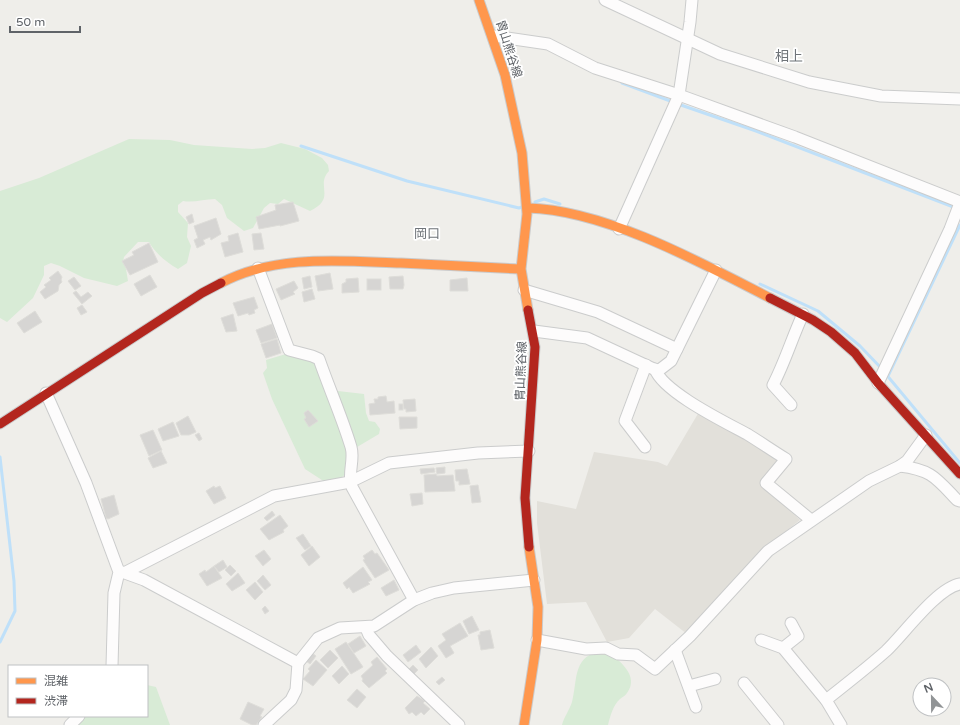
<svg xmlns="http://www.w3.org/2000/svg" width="960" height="725" font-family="'Varela Round','Noto Sans JP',sans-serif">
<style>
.education{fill:#e2e0da}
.green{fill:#d8ebd6}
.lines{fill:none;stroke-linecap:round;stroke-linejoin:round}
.stream{stroke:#bfe0f9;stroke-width:3}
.building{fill:#d6d5d3;stroke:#deddd9}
.street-casing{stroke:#cbcccc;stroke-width:13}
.slow-casing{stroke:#cacacb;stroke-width:11}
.jam-casing{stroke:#cacacb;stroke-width:11}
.street{stroke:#fdfcfc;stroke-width:11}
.slow{stroke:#ff974d;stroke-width:9}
.jam{stroke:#b3261e;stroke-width:9}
.labels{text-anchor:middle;stroke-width:3.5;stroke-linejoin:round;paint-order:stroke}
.street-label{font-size:12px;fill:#5f6368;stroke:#fff}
.neighbourhood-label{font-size:13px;fill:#70757a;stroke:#fff}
.quarter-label{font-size:14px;fill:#70757a;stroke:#fff}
</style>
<rect width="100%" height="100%" fill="#efeeea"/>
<polygon class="education" points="699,412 780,461 762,484 800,520 767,546 687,634 655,609 629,638 607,642 586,602 547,604 537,523 537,501 576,509 594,452 658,462 667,466"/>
<g class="green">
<path d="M129 139 170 140 194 145 252 149 265 148 281 143 305 149 322 158 328 165 329 171C315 186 337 198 310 211L284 199 278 204 270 203 264 208 253 228 244 231 227 218 222 205 215 199C204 199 194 203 183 201L178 205V212L188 223 187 237 191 246 187 263 178 269C166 262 156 254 149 242H138L124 257 123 262 126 269 128 281 117 286 84 278 60 266 51 263 44 266V275L33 298 7 322 0 318V191L39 178Z"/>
<polygon points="286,354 314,361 326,388 338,391 364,394 366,413 369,421 375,422 380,429 379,434 347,453 348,473 337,480 325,482 305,469 272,399 263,373 267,368 266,360"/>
<path d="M605 651C619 659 640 676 627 693 625 696 622 697 620 699 613 705 610 717 608 725H562C564 717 569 711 572 702 578 678 572 654 605 651Z"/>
<polygon points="147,685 156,687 170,725 77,725 86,716 147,716"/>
</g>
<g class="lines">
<g class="stream">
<polyline points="622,83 673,102"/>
<polyline points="678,104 756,131 956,208"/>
<polyline points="301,146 407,181 519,208 522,207"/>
<polyline points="535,202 544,199 560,204"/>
<polyline points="760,284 818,311 860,346 882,369"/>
<polyline points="885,373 960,463"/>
<polyline points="888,376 960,225"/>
<polyline points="0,457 14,581 15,611 0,642"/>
</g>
</g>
<g class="building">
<polygon points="293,202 299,221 280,226 280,225 259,229 256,217 276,210 275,205"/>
<polygon points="192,214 194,222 189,224 186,217"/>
<polygon points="216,218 221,234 211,240 210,237 203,240 205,244 197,248 194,240 198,238 194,226"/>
<polygon points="238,233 243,252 225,257 221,243 229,241 228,236"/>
<polygon points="261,233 264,249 254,250 252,234"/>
<polygon points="149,243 158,262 130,275 122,261 134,255 132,252"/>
<polygon points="58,271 62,277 61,280 62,282 59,285 58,291 45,299 40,292 46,287 44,285 51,280 49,278"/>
<polygon points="330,273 333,289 318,291 315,276"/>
<polygon points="150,275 157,287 141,296 134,284"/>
<polygon points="310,276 312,287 304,289 302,278"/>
<polygon points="403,276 404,285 403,289 390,289 389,277"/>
<polygon points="74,277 81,286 75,290 68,281"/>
<polygon points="358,278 359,292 342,293 342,284 346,282 346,279"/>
<polygon points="467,278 468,291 450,291 450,280"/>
<rect x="367" y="279" width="14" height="11"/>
<polygon points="294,281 298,288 293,292 295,294 281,300 276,289"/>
<polygon points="312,289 315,299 304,302 302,292"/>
<polygon points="76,291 81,297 88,292 92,296 82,304 73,293"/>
<polygon points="254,297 258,308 254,310 255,313 249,315 248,313 238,316 233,303"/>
<polygon points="82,305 87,312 81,315 77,308"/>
<polygon points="35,311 42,322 24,333 17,323"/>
<polygon points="233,314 237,331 226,332 221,318"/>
<polygon points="272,324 277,338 261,343 256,330"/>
<polygon points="277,339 281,353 266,358 261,344"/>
<polygon points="386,396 387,402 394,401 395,413 370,415 369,404 375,403 374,399 378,399 378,397"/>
<polygon points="415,399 416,411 406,412 406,409 404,409 403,400"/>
<rect x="399" y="404" width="4" height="6"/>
<polygon points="308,410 318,421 309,427 304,419 306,418 304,413"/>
<polygon points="188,416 196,432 189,435 181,435 176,423"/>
<polygon points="399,417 417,417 417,428 400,429"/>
<polygon points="173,422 179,436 163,441 158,429"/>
<polygon points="153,430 162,450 149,456 140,435"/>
<polygon points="199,433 202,439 199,441 195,435"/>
<polygon points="161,451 167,463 153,468 148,458"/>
<polygon points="445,467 445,473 437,474 436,468"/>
<polygon points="434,468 435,472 421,474 420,469"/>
<polygon points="467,469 470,484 459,485 459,481 456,481 455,470"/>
<polygon points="436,474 437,476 453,475 455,491 425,492 424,475"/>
<polygon points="478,485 481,502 472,503 470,486"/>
<polygon points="214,486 215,488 220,486 226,498 214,504 206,491"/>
<polygon points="422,493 423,504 412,506 410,494"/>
<polygon points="114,495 119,514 108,519 106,518 101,499"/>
<polygon points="272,511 275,515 267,521 264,518"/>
<polygon points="280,515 288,526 283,530 284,532 269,540 260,529"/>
<polygon points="303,534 311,546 305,550 296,538"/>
<polygon points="312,546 320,557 309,566 301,555"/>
<polygon points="264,550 271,559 263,566 255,556"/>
<polygon points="372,550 375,554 377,553 389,570 375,578 363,560 365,559 363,556"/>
<polygon points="223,560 227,567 219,572 214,566"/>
<polygon points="230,565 236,571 231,576 225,570"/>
<polygon points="214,566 222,578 207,586 199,574 205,570 206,572"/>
<polygon points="363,567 372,580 368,582 370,584 353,593 349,587 347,589 343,583"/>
<polygon points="238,573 245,583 232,591 226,584"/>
<polygon points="263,575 271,585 265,590 257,581"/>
<polygon points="394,580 399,590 386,596 381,588"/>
<polygon points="255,582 263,592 255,600 246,590"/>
<polygon points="265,606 269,611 265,614 262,609"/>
<polygon points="472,616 479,630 469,634 463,621"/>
<polygon points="460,623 468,636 450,646 454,653 446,658 438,646 446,640 442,634"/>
<polygon points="490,630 494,648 481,650 478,635 480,635 480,632"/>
<polygon points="360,636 366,646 354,653 348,644"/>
<polygon points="346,642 363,667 351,674 335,649"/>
<polygon points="416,645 421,652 408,662 403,655"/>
<polygon points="431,647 438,656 426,668 419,659"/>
<polygon points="330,650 338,658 328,668 320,660"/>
<polygon points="312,653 316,656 310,664 306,661"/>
<polygon points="377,657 387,669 385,671 387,673 369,688 362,681 363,679 361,676 373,665 371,662"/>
<polygon points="316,660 327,670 313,686 303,679 310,671 308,669"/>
<polygon points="413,665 418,670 414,674 409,669"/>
<polygon points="342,666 349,674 339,684 332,676"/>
<polygon points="442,677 445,680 439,685 436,682"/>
<polygon points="357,689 366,697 357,708 347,700"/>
<polygon points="417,696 425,701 423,703 430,709 424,715 421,712 416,716 412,712 409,714 405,708"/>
<polygon points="248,702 264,709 260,716 262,717 256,725 252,725 240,719"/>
</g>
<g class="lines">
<g class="street-casing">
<g id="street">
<polyline points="605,0 720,54 809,82 881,96 960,99"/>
<polyline points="494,36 548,44 595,68 679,95 795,137 960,202"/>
<polyline points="619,229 679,95 690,22 692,0"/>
<path d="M258 268 289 350 312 356 319 359C329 388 342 417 351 447 355 460 347 474 352 487L414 600"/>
<polyline points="524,290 598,312 677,349"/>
<polyline points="534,331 587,338 658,371 671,361 716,270"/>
<path d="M655 369C663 392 725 422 747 434 760 442 773 451 786 459L766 483 811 520"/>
<polyline points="878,383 950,229 960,203"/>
<polyline points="46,393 86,483 119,572 114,593 112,666"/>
<path d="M791 405 773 385C785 362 792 338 803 314"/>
<polyline points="645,447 625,421 646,365"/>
<path d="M900 466C932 470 936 478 957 500L960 501"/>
<polyline points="122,572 144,580 298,663"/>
<polyline points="126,572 274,496 350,482 389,463 478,453 529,451"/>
<polyline points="366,628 369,635 387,656 459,725"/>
<polyline points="537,640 586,649 606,648 618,654 636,655 655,669 690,636 768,551 869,481 900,466 907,461 926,435"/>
<polyline points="761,640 783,648 826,700"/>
<polyline points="783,648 798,636 791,623"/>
<polyline points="675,650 696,707"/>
<polyline points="744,683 778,725"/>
<polyline points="689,686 715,679"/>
<polyline points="70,725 79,716"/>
<polyline points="264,725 291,700 296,690 298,663 318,638 340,628 374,626 414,600 432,593 454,588 534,580"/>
<path d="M841 725 826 700C846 684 867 668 886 651 904 634 937 588 960 584"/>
</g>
</g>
<g class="slow-casing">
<g id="slow">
<polyline points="479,0 505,75 522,153 527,214 521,269 528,310"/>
<path d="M528 208C605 210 702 263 770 298"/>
<path d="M221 283C276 254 341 261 401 263 441 265 480 267 520 269"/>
<polyline points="524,725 537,640 538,607 529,547"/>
</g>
</g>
<g class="jam-casing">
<g id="jam">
<polyline points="770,298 813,320 831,332 855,353 878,383 960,474"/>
<polyline points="528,310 535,347 525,498 529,547"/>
<polyline points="0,424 202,293 221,283"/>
</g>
</g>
<use href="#street" class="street"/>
<use href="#slow" class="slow"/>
<use href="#jam" class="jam"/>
</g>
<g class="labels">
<g class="street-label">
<text transform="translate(509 49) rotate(72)" y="4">胄山熊谷線</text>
<text transform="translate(521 371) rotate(-88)" y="4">胄山熊谷線</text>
</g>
<g class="neighbourhood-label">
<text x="427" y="238">岡口</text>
</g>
<g class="quarter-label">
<text x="789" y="61">相上</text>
</g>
</g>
<rect x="8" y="665" width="140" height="52" fill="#ffffff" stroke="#bfc1c3"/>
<rect x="16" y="678" width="20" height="6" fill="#ff974d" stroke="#bfc1c3"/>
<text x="44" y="685" font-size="12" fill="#5f6368">混雑</text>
<rect x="16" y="698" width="20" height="6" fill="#b3261e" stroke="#bfc1c3"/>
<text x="44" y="705" font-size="12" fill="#5f6368">渋滞</text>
<g transform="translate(932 697) rotate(338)"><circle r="19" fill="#ffffff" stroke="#bfc1c3"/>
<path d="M0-3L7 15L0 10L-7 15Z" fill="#919496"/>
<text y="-6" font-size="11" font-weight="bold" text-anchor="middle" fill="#5f6368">N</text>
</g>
<path d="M10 26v6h70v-6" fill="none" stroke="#5f6368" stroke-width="2"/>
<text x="16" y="26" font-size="12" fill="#5f6368" stroke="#ffffff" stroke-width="3" paint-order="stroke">50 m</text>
</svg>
